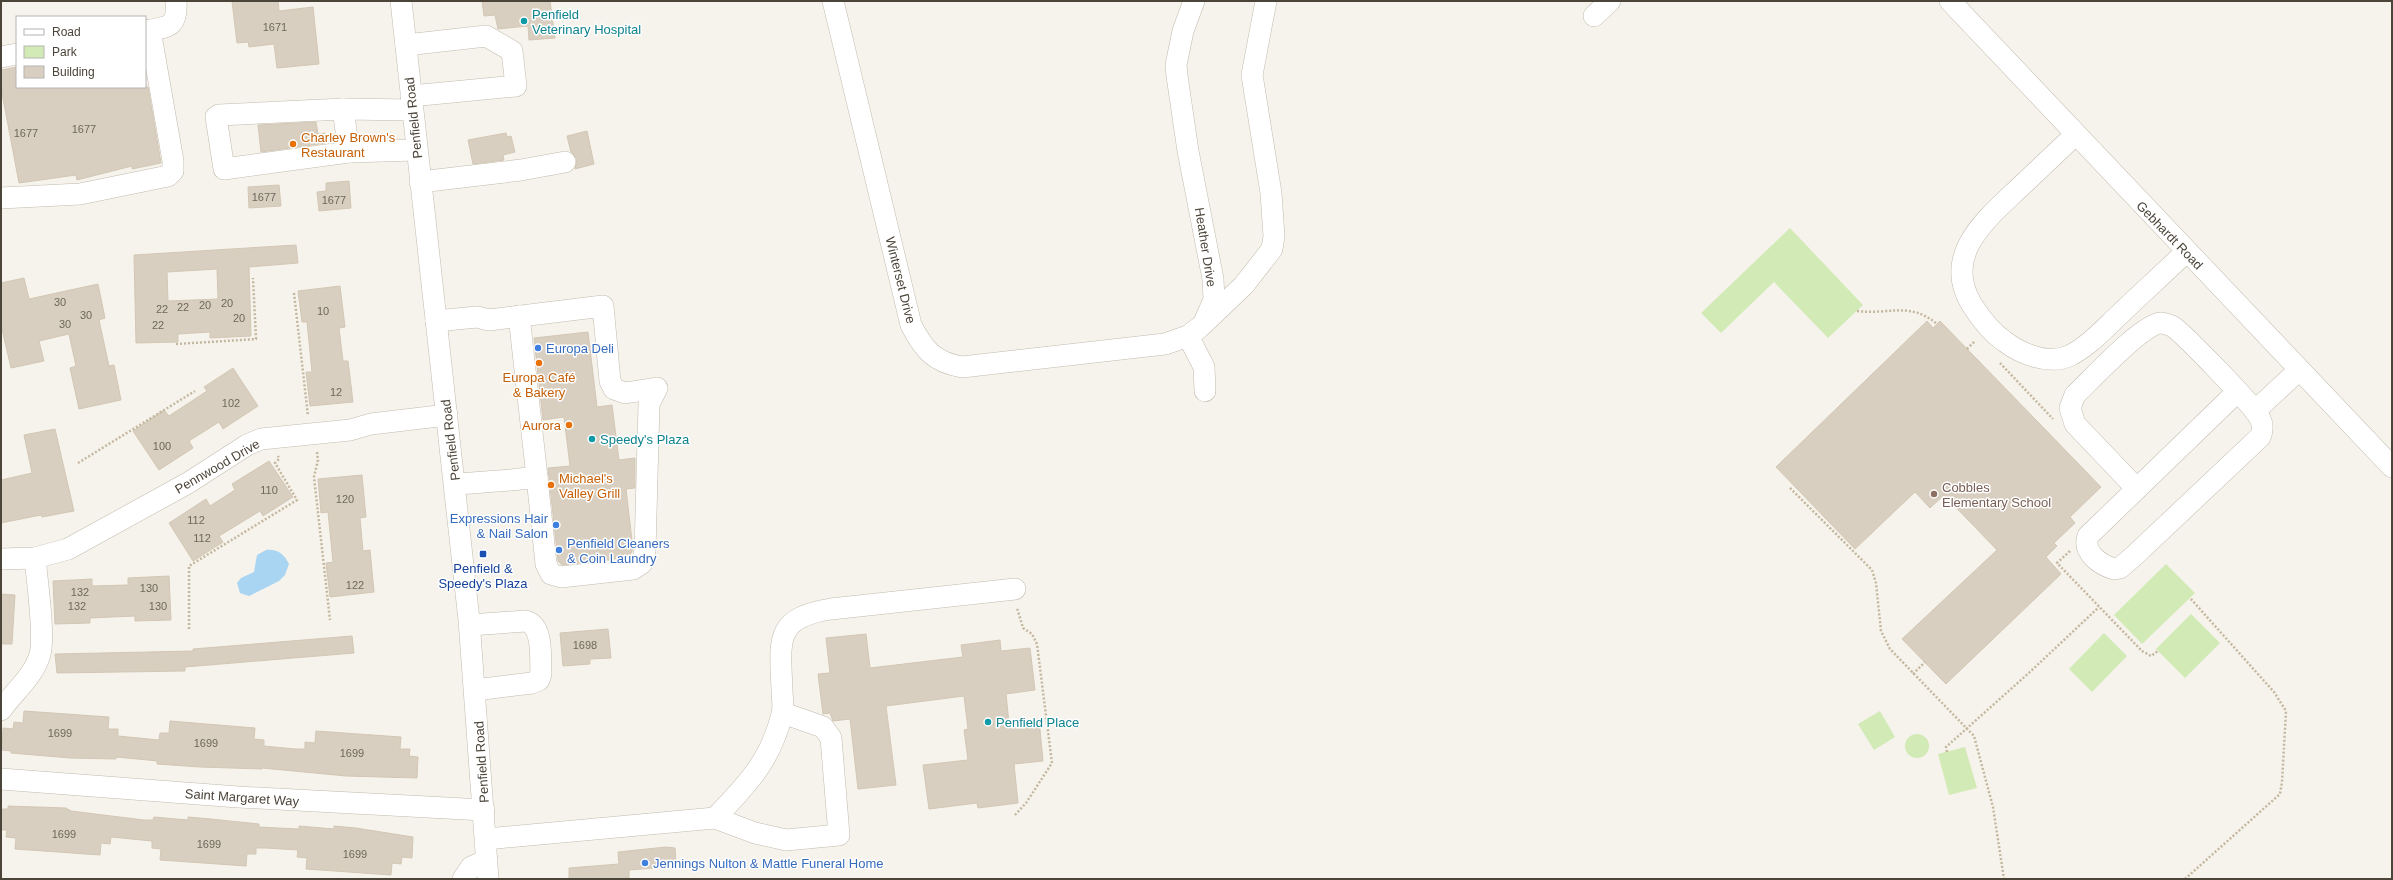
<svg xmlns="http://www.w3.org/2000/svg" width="2393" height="880" font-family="Helvetica,sans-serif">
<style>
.green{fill:#d2eab5}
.water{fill:#a9d4f2}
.building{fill:#d8cfc1;stroke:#d3c7b4;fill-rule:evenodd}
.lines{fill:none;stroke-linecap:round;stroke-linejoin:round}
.minor-casing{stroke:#c2bbae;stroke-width:22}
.path{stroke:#c4b79f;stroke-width:2.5;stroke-dasharray:2 2;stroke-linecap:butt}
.minor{stroke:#fff;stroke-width:21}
.culture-dot{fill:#0f9aa8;stroke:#fff;stroke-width:1.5}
.food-dot{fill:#e8710a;stroke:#fff;stroke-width:1.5}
.shop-dot{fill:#3f7fe0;stroke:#fff;stroke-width:1.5}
.education-dot{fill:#8d6e63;stroke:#fff;stroke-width:1.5}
.transit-dot{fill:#1a4fb4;stroke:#fff;stroke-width:1.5}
.labels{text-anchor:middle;stroke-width:3;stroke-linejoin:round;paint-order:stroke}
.number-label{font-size:11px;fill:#6e675b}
.culture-label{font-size:13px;fill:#0d838f;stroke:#fff;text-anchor:start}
.street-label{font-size:13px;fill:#4b4439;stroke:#fff}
.food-label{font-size:13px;fill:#c56008;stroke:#fff;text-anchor:start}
.shop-label{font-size:13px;fill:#366cbe;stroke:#fff;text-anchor:start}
.education-label{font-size:13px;fill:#785e54;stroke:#fff;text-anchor:start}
.transit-label{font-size:13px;fill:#164399;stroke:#fff}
</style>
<rect width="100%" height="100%" fill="#f6f3ec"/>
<g class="green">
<polygon points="1790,228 1863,305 1828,338 1774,282 1721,333 1701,313"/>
<polygon points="2166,564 2195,593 2142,644 2114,615"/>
<polygon points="2191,614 2220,643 2185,678 2156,649"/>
<polygon points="2104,633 2127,656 2092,692 2069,669"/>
<polygon points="1880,711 1895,737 1874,750 1858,724"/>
<circle cx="1917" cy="746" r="12"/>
<polygon points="1965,747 1977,788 1949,795 1938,754"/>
</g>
<path class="water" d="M266 550C278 549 284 554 289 564L285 575 279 581 249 596 240 593 237 583 241 578 254 572 257 555Z"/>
<g class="building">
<polygon points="232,1 278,1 279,11 313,7 319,64 277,68 274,44 249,47 248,42 237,43"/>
<polygon points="482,1 550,1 555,38 529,40 528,26 498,29 495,15 484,16"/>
<polygon points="17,67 17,87 148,87 161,163 132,169 132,166 77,180 76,175 19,183 1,88 1,70"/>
<polygon points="316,122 318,134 325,133 326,143 261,152 258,125"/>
<polygon points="587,131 594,164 575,169 577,159 571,152 567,136"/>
<polygon points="506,133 507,137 511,136 515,152 503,155 504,160 473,164 468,140"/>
<polygon points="349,181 351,208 319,211 317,192 326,191 326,183"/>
<polygon points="279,185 281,206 249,208 248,187"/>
<path d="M296 245 298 263 249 267 251 336 210 338V332L178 334V342L136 343 134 255ZM217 269 218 299 168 301 167 272Z"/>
<polygon points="24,278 29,299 98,284 105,318 99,320 109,366 114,365 121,400 79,409 70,368 76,366 69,334 39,341 44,361 11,368 1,325 1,283"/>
<polygon points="340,286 345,327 339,328 343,361 348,361 353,402 310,406 306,372 312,372 307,322 302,322 298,291"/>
<polygon points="1927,321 1933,328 1940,321 2101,487 2070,517 2075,523 2054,543 2057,546 2046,557 2061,574 1946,684 1902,639 1997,550 1944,495 1930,508 1915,492 1855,549 1776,467"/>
<polygon points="588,332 597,407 612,405 619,460 635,458 635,488 626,489 633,549 629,557 562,565 558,561 548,468 570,466 564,417 543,420 534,338"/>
<polygon points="233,368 258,406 223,429 219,422 189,441 193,448 159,470 133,431 164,410 169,416 207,391 204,387"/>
<polygon points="55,429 74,511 42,517 41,515 1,523 1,480 32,473 24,435"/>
<polygon points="269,461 293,497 263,516 260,511 219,536 223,542 193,561 169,523 206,499 210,506 235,490 232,484"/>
<polygon points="362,475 366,517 360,518 363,551 370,550 374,592 330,597 326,563 333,562 328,512 321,513 318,479"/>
<polygon points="169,576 171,620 135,621 135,616 90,618 90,623 55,624 53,581 92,579 92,586 128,585 128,578"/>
<polygon points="1,594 15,595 12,644 1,644"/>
<polygon points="608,629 611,658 590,659 590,664 563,666 560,633"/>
<polygon points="866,634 870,668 963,657 961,645 1000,640 1001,651 1030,648 1035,690 1006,694 1009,723 1039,719 1043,761 1014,764 1018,803 978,808 977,803 929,809 923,765 968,760 964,730 968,729 964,696 886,706 896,785 858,789 850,719 833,721 830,713 823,714 818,674 830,673 826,638"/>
<polygon points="352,636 354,653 185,667 185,671 57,673 55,654 193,651 193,649"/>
<polygon points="24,711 109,717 108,729 118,729 118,736 159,740 160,733 169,733 170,721 255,728 254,739 264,740 264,746 295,749 305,749 305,742 315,743 316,731 401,737 400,749 410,749 409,756 418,757 417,778 346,776 262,768 262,769 200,767 157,764 157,761 148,760 116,757 116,759 70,758 11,753 11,751 2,750 3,728 13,729 14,722 23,723"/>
<polygon points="8,806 66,808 71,811 144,820 153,820 154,817 188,820 188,817 211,819 259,824 259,827 299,829 299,826 334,829 334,826 356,828 413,837 412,858 402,857 401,864 392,863 391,875 306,869 307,858 297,857 298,850 266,848 256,848 256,854 247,854 246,866 160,860 161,849 152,848 152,841 111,837 110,844 101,843 100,855 15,849 16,838 6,837 7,830 1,830 1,809 8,809"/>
<polygon points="666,847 675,848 676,863 666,864 667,867 629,870 629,879 569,879 569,868 619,864 618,852"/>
</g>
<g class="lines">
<g class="minor-casing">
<g id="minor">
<polyline points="401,1 469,620 488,879"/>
<path d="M833 1 911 325C924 350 934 362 962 367L1165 344 1188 336 1200 327 1244 285 1272 249 1274 236 1271 193 1252 75 1266 1"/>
<polyline points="1194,1 1183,31 1176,65 1177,76 1188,151 1213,279 1214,300 1205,320"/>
<polyline points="1950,1 2392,467"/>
<polyline points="1594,16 1610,1"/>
<path d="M145 31C168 27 178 28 176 1"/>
<polyline points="406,45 486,36 512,51 516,86 411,96"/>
<polyline points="1,57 17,54"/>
<polyline points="343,109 349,152"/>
<polyline points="412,110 343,109 219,115 216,117 224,169 349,152 416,150"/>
<path d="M2075 135C2056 153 2037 171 2018 189 1984 221 1942 256 1972 305 1981 319 1991 332 2004 341 2021 354 2048 365 2069 356 2089 346 2104 329 2120 314 2142 293 2164 273 2186 252"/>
<polyline points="420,182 521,170 565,162"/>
<polyline points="1,198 80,194 168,176 173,171 173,161 150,30"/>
<polyline points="519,316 537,477"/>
<path d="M436 321 477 317 489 320 603 306 610 381 614 389 625 393 657 388 649 404 645 551 642 563 633 569 561 577 551 574 546 564 537 477C510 481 483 482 455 484"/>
<polyline points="1188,336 1204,367 1205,391"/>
<polyline points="2255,411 2299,370"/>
<path d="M2137 489 2075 424 2070 408 2075 395C2091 380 2142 324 2161 323 2164 323 2169 325 2172 326 2183 333 2253 405 2259 417 2263 423 2263 431 2260 437L2135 555 2120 568 2114 569C2101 565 2082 553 2088 536L2237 392"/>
<polyline points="1,559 35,558 68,549 188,483 247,445 261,439 350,430 371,424 447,415"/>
<path d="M470 625 526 621C544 626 540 658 541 674L539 680 532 683 475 690"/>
<path d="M1 710C13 693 35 675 40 654 45 636 37 580 35 558"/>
<polyline points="1,779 238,797 484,810"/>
<polyline points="715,818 755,833 786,840 839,835 831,738 823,727 783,713"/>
<path d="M486 839 715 818C747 785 771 760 782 714 784 707 782 697 782 690 780 640 774 618 831 609L1015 589"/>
<polyline points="463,879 471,867 487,860"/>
</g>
</g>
<g class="path">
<polyline points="294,293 308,416"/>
<path d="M1857 311C1890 315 1909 301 1937 324"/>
<polyline points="176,344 256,339 253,278"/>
<polyline points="1967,349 1975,341"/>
<polyline points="2000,363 2053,419"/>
<polyline points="317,452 318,460 314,477 330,620"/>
<polyline points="78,463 195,391"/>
<polyline points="1790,488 1872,570 1876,583 1881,631 1890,649 1974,736 1993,807 2004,879"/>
<polyline points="2070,551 2057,563 2142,651 2151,656 2158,651"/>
<polyline points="189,629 189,566 297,500 275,463 279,459 278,456"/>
<polyline points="1913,674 1925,662"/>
<polyline points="1947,752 1946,747 2031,671 2099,607"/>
<polyline points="1015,815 1026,803 1052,763 1037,644 1032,634 1023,628 1017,608"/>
<polyline points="2185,879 2280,794 2282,782 2286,711 2274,692 2190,598"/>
</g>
<use href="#minor" class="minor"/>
</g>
<g class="culture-dot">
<circle cx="524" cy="21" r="4"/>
<circle cx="592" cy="439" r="4"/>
<circle cx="988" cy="722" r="4"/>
</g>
<g class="food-dot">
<circle cx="293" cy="144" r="4"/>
<circle cx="539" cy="363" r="4"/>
<circle cx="569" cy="425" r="4"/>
<circle cx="551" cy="485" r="4"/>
</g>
<g class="shop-dot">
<circle cx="538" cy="348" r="4"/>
<circle cx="556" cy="525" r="4"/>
<circle cx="559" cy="550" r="4"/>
<circle cx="645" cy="863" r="4"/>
</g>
<circle class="education-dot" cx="1934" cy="494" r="4"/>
<rect class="transit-dot" x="479" y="550" width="8" height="8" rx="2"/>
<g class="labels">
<g class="number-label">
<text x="275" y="31">1671</text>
<text x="84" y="133">1677</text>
<text x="26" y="137">1677</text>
<text x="264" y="201">1677</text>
<text x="334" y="204">1677</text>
<text x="60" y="306">30</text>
<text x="227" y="307">20</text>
<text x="205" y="309">20</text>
<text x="183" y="311">22</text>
<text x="162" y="313">22</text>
<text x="323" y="315">10</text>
<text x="86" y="319">30</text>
<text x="239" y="322">20</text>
<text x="65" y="328">30</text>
<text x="158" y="329">22</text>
<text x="336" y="396">12</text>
<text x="231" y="407">102</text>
<text x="162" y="450">100</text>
<text x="269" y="494">110</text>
<text x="345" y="503">120</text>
<text x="196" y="524">112</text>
<text x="202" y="542">112</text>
<text x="355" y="589">122</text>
<text x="149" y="592">130</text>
<text x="80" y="596">132</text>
<text x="77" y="610">132</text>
<text x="158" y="610">130</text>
<text x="585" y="649">1698</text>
<text x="60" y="737">1699</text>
<text x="206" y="747">1699</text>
<text x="352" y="757">1699</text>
<text x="64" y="838">1699</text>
<text x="209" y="848">1699</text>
<text x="355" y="858">1699</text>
</g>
<g class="culture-label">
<text x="532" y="19">Penfield<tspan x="532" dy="15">Veterinary Hospital</tspan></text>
<text x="600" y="444">Speedy's Plaza</text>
<text x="996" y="727">Penfield Place</text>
</g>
<g class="street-label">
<text transform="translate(413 118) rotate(-96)" y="5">Penfield Road</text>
<text transform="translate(2170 235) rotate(46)" y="5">Gebhardt Road</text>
<text transform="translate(1206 247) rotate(81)" y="5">Heather Drive</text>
<text transform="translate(901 280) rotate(76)" y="5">Winterset Drive</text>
<text transform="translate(450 440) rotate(-97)" y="5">Penfield Road</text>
<text transform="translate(217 466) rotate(-30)" y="5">Pennwood Drive</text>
<text transform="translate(481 762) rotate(-94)" y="5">Penfield Road</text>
<text transform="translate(242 797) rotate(4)" y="5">Saint Margaret Way</text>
</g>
<g class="food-label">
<text x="301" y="142">Charley Brown's<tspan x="301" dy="15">Restaurant</tspan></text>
<text x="539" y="382" text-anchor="middle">Europa Café<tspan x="539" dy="15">&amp; Bakery</tspan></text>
<text x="561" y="430" text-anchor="end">Aurora</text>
<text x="559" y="483">Michael's<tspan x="559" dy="15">Valley Grill</tspan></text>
</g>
<g class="shop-label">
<text x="546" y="353">Europa Deli</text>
<text x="548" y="523" text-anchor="end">Expressions Hair<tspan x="548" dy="15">&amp; Nail Salon</tspan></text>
<text x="567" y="548">Penfield Cleaners<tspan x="567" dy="15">&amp; Coin Laundry</tspan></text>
<text x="653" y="868">Jennings Nulton &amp; Mattle Funeral Home</text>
</g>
<g class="education-label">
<text x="1942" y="492">Cobbles<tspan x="1942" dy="15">Elementary School</tspan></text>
</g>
<g class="transit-label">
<text x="483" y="573">Penfield &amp;<tspan x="483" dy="15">Speedy's Plaza</tspan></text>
</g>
</g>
<rect width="2393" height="880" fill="none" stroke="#4b4439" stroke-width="4"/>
<rect x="16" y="16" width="130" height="72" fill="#ffffff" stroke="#b7b4b0"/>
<rect x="24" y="29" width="20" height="6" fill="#ffffff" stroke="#b7b4b0"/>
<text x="52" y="36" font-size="12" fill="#4b4439">Road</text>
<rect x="24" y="46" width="20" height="12" fill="#d2eab5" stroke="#b7b4b0"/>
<text x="52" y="56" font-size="12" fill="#4b4439">Park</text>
<rect x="24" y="66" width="20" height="12" fill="#d8cfc1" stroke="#b7b4b0"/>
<text x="52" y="76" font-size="12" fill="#4b4439">Building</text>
</svg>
